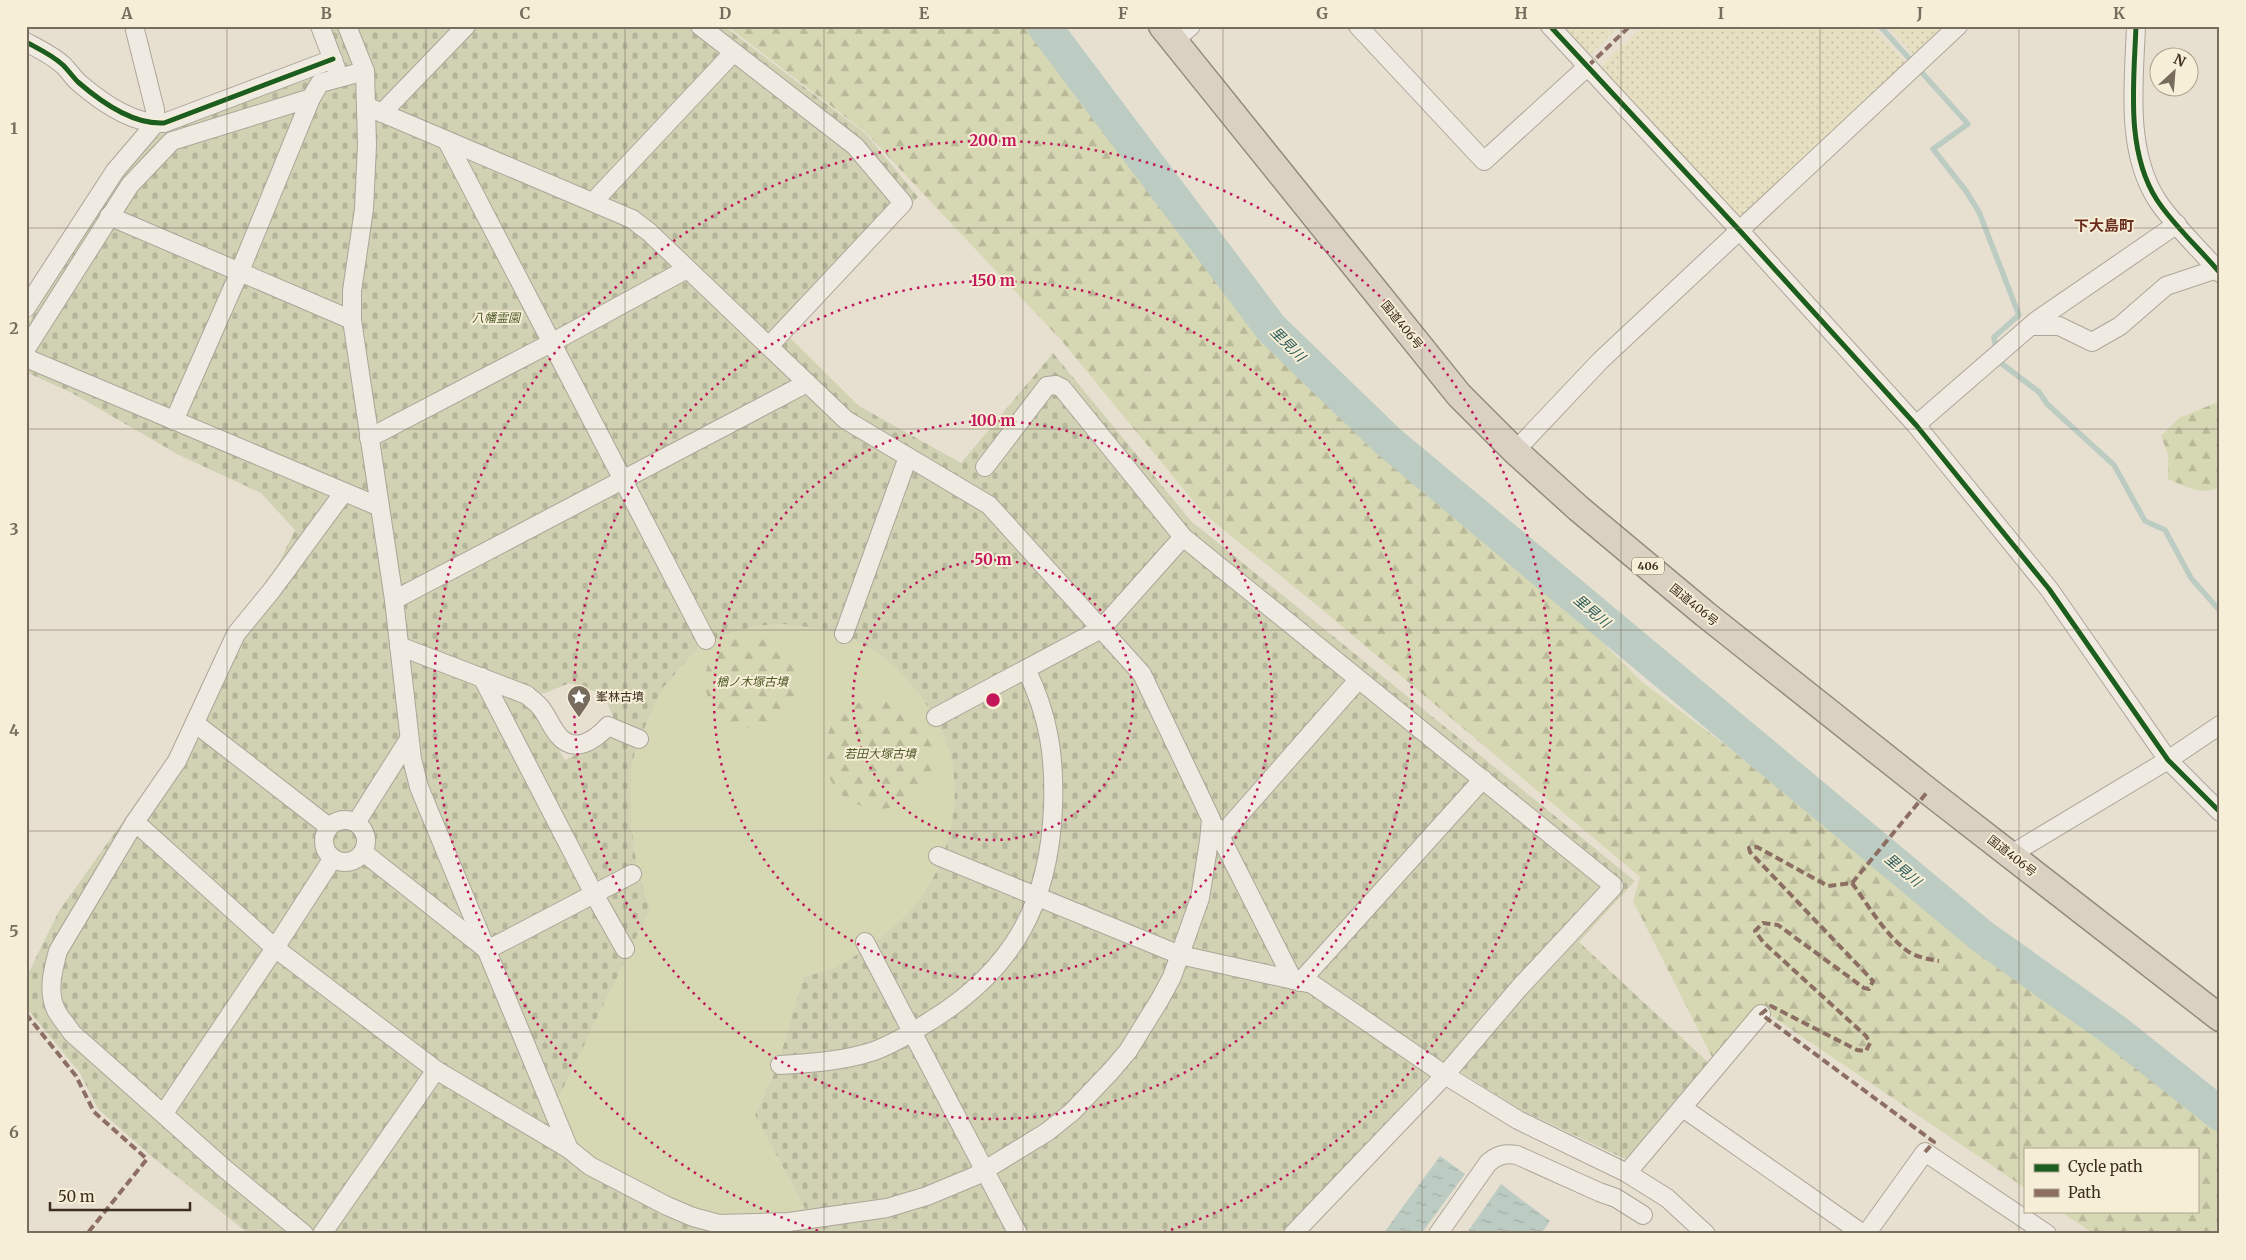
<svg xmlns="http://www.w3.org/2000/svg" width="2246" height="1260" font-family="Merriweather,'Noto Sans JP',serif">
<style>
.farmland{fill:url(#farmland-dots)}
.green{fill:#d6d7b3}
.forest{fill:url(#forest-firs)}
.cemetery{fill:url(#cemetery-stones);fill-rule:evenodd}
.water{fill:url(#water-ripples)}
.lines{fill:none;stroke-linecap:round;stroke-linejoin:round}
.stream{stroke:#bcccc2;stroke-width:5.5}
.river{stroke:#bcccc2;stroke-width:34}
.minor-casing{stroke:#ada599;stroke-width:20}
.highway-casing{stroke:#928b80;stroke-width:29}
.minor{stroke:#efebe3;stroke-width:18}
.highway{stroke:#dad1c2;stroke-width:26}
.quiet{stroke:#8d6e63;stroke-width:4;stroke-dasharray:8 4;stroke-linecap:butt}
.cycleway-casing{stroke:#f7eed8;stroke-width:8}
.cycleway{stroke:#1b5e20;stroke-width:5}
.grid{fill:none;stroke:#786c5e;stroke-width:1;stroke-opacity:0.55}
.ring{fill:none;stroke:#c2185b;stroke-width:2.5;stroke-dasharray:2.5 5}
.labels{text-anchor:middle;stroke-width:4;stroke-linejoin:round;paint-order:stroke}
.shield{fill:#f7eed8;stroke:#756857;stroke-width:1}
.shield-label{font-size:11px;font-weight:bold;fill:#3d2e20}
.park-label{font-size:12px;font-style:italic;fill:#4d5a26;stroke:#f7eed8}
.street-label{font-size:12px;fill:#3d2e20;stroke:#f7eed8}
.poi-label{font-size:12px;fill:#3d2e20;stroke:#f7eed8;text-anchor:start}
.water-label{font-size:14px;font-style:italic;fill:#2f5d5a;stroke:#f7eed8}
.quarter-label{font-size:15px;font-weight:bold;fill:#6b2e1e;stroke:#f7eed8}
.centre{fill:#c2185b;stroke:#f7eed8;stroke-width:2.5}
.ring-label{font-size:15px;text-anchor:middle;font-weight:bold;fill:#c2185b;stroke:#f7eed8;stroke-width:4;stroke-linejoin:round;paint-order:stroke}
.neatline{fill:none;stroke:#786c5e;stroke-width:2}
.grid-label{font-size:16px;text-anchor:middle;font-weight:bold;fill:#786c5e}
</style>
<defs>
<pattern id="farmland-dots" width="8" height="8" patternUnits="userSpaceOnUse" patternTransform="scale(1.25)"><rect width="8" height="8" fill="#e6dfc2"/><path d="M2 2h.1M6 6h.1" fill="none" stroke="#c6c0a6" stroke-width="1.8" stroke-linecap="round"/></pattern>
<pattern id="forest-firs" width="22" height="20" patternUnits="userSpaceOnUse" patternTransform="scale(1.25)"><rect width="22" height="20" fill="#d6d7b3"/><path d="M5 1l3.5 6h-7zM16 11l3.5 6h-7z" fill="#b9b99a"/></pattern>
<pattern id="cemetery-stones" width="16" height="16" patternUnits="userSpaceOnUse" patternTransform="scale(1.25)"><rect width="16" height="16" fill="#d1d1b3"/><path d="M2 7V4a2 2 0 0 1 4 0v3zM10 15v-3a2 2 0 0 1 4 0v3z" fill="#b4b49a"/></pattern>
<pattern id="water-ripples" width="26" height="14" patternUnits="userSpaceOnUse" patternTransform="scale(1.25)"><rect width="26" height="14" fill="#bcccc2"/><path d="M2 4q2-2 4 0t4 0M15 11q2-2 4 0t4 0" fill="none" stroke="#a2b0a6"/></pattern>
</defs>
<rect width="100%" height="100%" fill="#e7e0d1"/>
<g class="farmland">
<polygon points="1559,26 1619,26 1588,57"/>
<polygon points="1643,26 1871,26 1907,64 1745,217 1738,215 1601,66"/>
<polygon points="1888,26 1948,26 1916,57"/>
</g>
<path class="green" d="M781 624C843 629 880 644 918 693 932 712 946 734 951 757 962 806 947 869 913 907 898 924 868 948 849 960 835 969 818 973 803 977L778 1065 755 1115 806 1210C777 1214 747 1219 718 1215 682 1211 618 1171 586 1153L574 1143 558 1099 650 909 637 869 631 822V771L636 747 662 689 699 646 730 633 756 626Z"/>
<g class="forest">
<polygon points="727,26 1032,26 1038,32 1077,92 1127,162 1260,324 1332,390 1404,464 1478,517 1641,681 1724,744 1790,797 1877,862 2054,983 2220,1128 2220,1234 2094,1234 2060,1211 2197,1211 2197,1149 2025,1149 2025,1188 1760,1008 1713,1059 1633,901 1640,877 1325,612 1203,513 1061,340 865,132"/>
<path d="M2220 401V486C2204 498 2183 485 2168 479V454L2161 436 2179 418Z"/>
<circle cx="752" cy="681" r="47"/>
<circle cx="879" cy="754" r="55"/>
</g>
<path class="cemetery" d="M328 26H724L866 134 918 197 787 335 859 406 961 463 1053 353 1191 521 1635 881 1579 942 1711 1065 1625 1159 1521 1110 1443 1061 1283 1234H249L150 1155 98 1109 80 1073 29 1011 26 978 59 911 173 751 267 587 295 530 261 493 179 455 72 393 26 372V327L120 176 164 130 346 65ZM781 624C843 629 880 644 918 693 932 712 946 734 951 757 962 806 947 869 913 907 898 924 868 948 849 960 835 969 818 973 803 977L778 1065 755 1115 806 1210C777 1214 747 1219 717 1215 682 1211 618 1171 586 1153L574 1143 558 1099 650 909 637 869 631 822V771L636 747 662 689 699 646 730 633 756 626ZM570 683 603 694 620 732 565 760 527 695 545 693Z"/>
<g class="water">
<polygon points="1440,1156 1465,1174 1421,1234 1383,1234"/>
<polygon points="1501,1184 1550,1221 1541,1234 1466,1234"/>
</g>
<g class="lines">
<polyline class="stream" points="1880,26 1968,124 1933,149 1966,191 1979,212 2019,315 1994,337 1997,360 2039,392 2047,404 2114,465 2145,521 2165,530 2191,578 2220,611"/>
<polyline class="river" points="1044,26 1271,328 1389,442 1983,937 2114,1030 2220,1114"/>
<g class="minor-casing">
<g id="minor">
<polyline points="320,26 336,68"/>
<polyline points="347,26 365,71 367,145 364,209 352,291 352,320 394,600 412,759 419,787 569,1149 590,1166 667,1206 693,1217 719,1224 789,1222 887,1208 927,1196 975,1176 1047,1132 1072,1112 1111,1071 1128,1051 1159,1001 1172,977 1200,898 1209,841 1211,819 1142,674 989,505 846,420 649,232 632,219 366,106"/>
<polyline points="700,26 855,146 903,203 769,346"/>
<polyline points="1358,26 1484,161 1588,66"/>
<polyline points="1550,26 1741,232 1916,425 2049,589 2168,760 2220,812"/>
<path d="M2136 26C2134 82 2125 150 2157 200 2174 226 2200 249 2220 273"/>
<polyline points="1174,41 1191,26"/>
<path d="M26 42C39 49 52 55 63 65 68 70 73 77 78 82 101 102 133 125 164 123L333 59"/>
<polyline points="382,113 466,26"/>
<polyline points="447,141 706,640"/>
<polyline points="593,202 733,53"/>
<polyline points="109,216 352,320"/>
<polyline points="26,308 115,171 155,124 155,110 134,26"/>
<polyline points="2031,326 2059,326 2092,342 2120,326 2166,286 2217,269 2220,267"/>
<polyline points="26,349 130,185 172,141 311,98 320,83 365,71"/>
<polyline points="26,358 380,507"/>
<polyline points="174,421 240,271 311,98"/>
<polyline points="1916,425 2036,321 2177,224"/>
<polyline points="369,438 551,343 687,269"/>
<polyline points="1515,451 1601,360 1958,26"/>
<polyline points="985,467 1047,386 1056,385 1062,388 1183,537 1614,886 1519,988 1445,1075 1293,1234"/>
<polyline points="394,600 807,383"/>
<polyline points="844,634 908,457"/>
<path d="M399 646 527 695C531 699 537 703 541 708 548 717 551 727 558 735 574 755 595 740 608 726L639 739"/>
<polyline points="482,677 594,894 625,949"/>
<polyline points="936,717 1101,629 1183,537"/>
<polyline points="196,724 329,827"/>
<circle cx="345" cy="841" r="21"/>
<polyline points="135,822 275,948 436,1070 569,1149"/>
<polyline points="356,823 409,739"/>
<polyline points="1215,826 1293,980"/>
<polyline points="1220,837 1358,680"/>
<polyline points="363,852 487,950 632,874"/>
<polyline points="2010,855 2168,760 2220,725"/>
<polyline points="938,856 1180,955 1312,984 1445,1075 1518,1120 1627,1173 1761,1014"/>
<polyline points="865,942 1018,1234"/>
<polyline points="1300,982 1483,779"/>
<path d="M780 1065C812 1063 844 1061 874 1051 893 1044 913 1032 930 1021 1013 970 1049 904 1053 808 1055 757 1049 716 1026 669"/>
<polyline points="1683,1108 1863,1234"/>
<polyline points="164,1113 275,948 333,858"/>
<polyline points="1627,1173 1667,1198 1706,1234"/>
<path d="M304 1234 225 1169 72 1033C67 1025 60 1018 56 1010 47 991 53 970 58 951L135 822 177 761 236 634 272 590 344 492"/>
<polyline points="322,1234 436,1070"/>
<path d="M1438 1234 1488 1163C1497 1155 1505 1153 1517 1155L1599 1192 1616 1198 1643 1215"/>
<polyline points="1866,1234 1925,1152 2047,1234"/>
</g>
</g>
<g class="highway-casing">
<polyline id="highway" points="1162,26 1459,395 1515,451 1578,508 1705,614 1928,791 2220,1018"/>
</g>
<use href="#minor" class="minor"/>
<use href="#highway" class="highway"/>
<g class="quiet">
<polyline points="1588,66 1630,26"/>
<path d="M1852 883C1868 905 1884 933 1906 950 1915 957 1928 959 1939 961"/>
<polyline points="26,1014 76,1076 94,1112 147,1159 87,1234"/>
<polyline points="1925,1152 1934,1142 1761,1014 1771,1006 1857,1050 1866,1051 1870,1043 1866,1036 1763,942 1755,931 1763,923 1778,925 1864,988 1869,989 1873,981 1750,852 1749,848 1757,847 1828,886 1852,883 1928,791"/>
</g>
<g class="cycleway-casing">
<g id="cycleway">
<polyline points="1550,26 1741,232 1916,425 2049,589 2168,760 2220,812"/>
<path d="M2136 26C2134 82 2125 150 2157 200 2174 226 2200 249 2220 273"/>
<path d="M26 42C39 49 52 55 63 65 68 70 73 77 78 82 101 102 133 125 164 123L333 59"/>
</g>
</g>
<use href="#cycleway" class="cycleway"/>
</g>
<path class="grid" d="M227 26V1234M426 26V1234M625 26V1234M824 26V1234M1023 26V1234M1223 26V1234M1422 26V1234M1621 26V1234M1820 26V1234M2019 26V1234M26 228H2220M26 429H2220M26 630H2220M26 831H2220M26 1032H2220"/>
<g class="ring">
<circle cx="993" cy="700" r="140"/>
<circle cx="993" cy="700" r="279"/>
<circle cx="993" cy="700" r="419"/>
<path d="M825 1233A559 559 0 1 1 1161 1233"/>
</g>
<defs>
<g id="sight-pin" transform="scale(1.25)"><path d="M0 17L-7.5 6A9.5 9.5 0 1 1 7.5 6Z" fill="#786c5e" stroke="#f7eed8"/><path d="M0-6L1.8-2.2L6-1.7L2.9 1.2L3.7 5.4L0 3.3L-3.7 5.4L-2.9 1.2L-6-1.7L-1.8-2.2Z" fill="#fff"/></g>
</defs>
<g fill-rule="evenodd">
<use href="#sight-pin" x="579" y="697"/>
</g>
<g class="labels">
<rect class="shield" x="1632" y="557.5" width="32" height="17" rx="4"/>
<g class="shield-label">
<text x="1648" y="570">406</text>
</g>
<g class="park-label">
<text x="496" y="322">八幡霊園</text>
<text x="752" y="686">楢ノ木塚古墳</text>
<text x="880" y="758">若田大塚古墳</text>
</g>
<g class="street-label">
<text transform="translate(1402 325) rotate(51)" y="4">国道406号</text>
<text transform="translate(1694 605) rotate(39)" y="4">国道406号</text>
<text transform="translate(2012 856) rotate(38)" y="4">国道406号</text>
</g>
<g class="poi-label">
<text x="596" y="701">峯林古墳</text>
</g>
<g class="water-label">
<text transform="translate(1288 344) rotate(45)" y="5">里見川</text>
<text transform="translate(1592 611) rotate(40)" y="5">里見川</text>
<text transform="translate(1903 870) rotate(40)" y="5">里見川</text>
</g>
<g class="quarter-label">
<text x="2104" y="231">下大島町</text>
</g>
</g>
<circle cx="993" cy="700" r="8" class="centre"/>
<g class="ring-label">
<text x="993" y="146">200 m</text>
<text x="993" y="286">150 m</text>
<text x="993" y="426">100 m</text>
<text x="993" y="565">50 m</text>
</g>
<rect width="2246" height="1260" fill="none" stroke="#f7eed8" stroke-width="55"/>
<rect x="2024" y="1148" width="175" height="65" fill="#f7eed8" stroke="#ada18e"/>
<rect x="2034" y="1164" width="25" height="8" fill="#1b5e20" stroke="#ada18e"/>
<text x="2068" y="1172" font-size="15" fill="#3d2e20">Cycle path</text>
<rect x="2034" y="1189" width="25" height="8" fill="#8d6e63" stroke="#ada18e"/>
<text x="2068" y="1198" font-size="15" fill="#3d2e20">Path</text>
<g transform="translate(2174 72) rotate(26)"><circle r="24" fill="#f7eed8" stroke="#ada18e"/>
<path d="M0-4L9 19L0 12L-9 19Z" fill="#786c5e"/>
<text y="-8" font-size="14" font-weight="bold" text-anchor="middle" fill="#3d2e20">N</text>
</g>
<path d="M50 1202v8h140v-8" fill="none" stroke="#3d2e20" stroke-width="2.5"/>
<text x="58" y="1202" font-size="15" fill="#3d2e20" stroke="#f7eed8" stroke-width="4" paint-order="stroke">50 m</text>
<rect x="28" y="28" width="2190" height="1204" class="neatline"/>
<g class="grid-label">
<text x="127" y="19">A</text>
<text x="326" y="19">B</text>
<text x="525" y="19">C</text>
<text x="725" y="19">D</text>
<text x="924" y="19">E</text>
<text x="1123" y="19">F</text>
<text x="1322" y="19">G</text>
<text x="1521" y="19">H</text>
<text x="1721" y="19">I</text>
<text x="1920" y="19">J</text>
<text x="2119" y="19">K</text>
<text x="14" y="134">1</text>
<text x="14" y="334">2</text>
<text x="14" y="535">3</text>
<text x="14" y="736">4</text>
<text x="14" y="937">5</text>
<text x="14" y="1138">6</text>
</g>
</svg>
